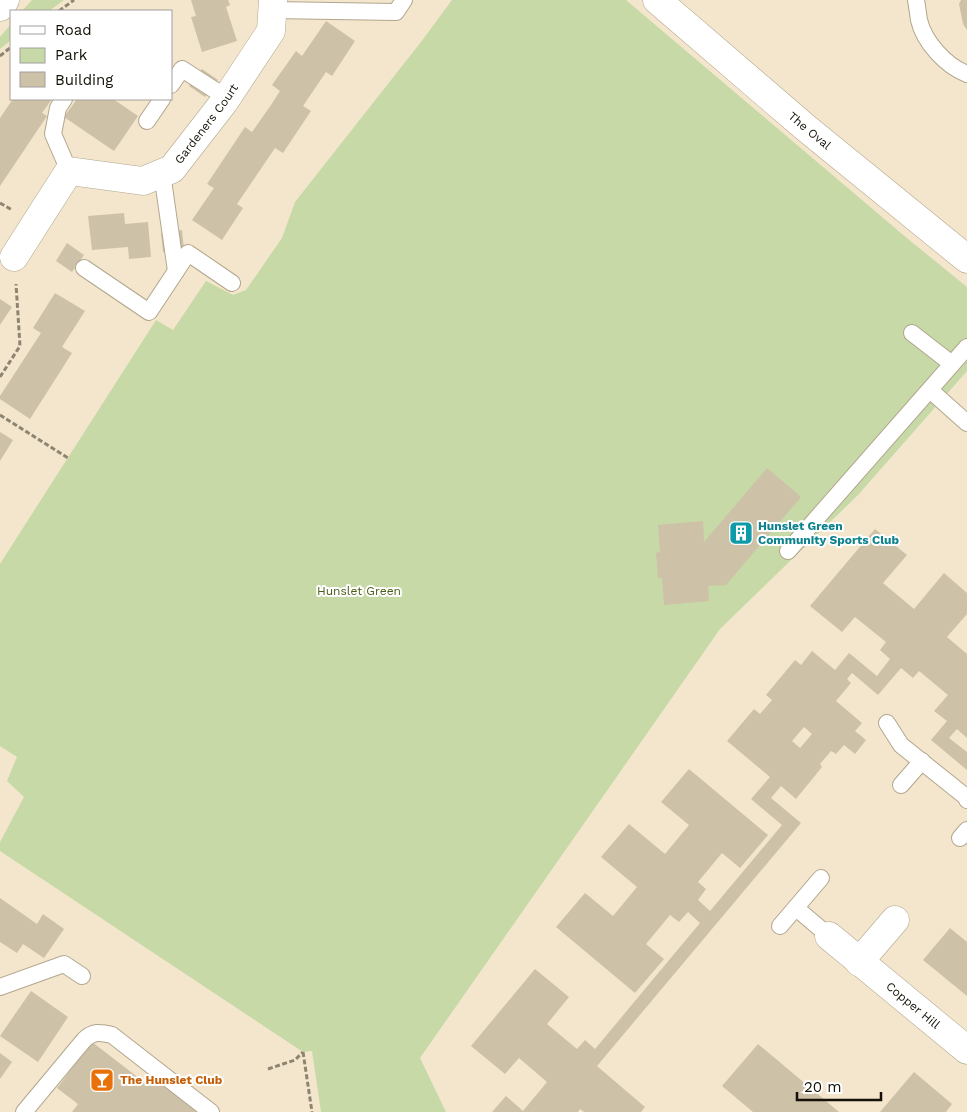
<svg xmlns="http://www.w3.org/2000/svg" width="967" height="1112" font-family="'Work Sans',sans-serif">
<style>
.green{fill:#c7d9a6}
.building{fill:#cdc1a7;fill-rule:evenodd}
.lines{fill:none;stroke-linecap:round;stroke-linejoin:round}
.lane-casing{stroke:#b2a68d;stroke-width:18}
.street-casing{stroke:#b2a68d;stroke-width:29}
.secondary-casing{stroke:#b2a68d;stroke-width:29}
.path{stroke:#8d8472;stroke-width:3;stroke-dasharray:5 2.5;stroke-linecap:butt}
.lane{stroke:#fff;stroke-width:16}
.street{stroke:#fff;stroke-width:28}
.secondary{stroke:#fff;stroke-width:28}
.labels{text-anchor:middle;stroke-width:4;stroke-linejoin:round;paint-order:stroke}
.street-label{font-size:12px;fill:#151108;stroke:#fff}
.culture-label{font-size:12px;font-weight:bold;fill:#0d838f;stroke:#fff;text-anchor:start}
.park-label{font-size:12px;fill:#495c15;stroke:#fff}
.food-label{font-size:12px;font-weight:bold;fill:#c56008;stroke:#fff;text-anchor:start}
</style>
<rect width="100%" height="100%" fill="#f3e6cc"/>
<g class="green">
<polygon points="32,0 64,0 49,11 22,11"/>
<polygon points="452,0 626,0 908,239 967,287 967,371 858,495 720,629 420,1058 446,1112 321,1112 312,1051 303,1052 0,851 0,842 24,797 7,781 17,757 0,746 0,564 156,320 173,330 206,281 233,295 246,290 282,238 295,202 421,42"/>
<polygon points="11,24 11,40 0,49 0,37"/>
</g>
<g class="building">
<polygon points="191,0 228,0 230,5 226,7 237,41 202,52 191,17 196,16"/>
<polygon points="961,0 967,0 967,30 963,24 959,4"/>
<polygon points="326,21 355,41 332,76 326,72 303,106 311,111 283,153 275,148 237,204 243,208 222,240 192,220 214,188 207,184 245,127 252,132 271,105 280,91 272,85 296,51 302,56"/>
<polygon points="202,69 218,80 205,97 189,86"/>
<polygon points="13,99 23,100 24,99 52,99 42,113 47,116 0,186 0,118"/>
<polygon points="77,99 113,99 138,116 114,151 64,117"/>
<polygon points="124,213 125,224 148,222 151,257 129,259 128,247 92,250 88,216"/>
<polygon points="182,230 184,250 163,252 161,233"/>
<polygon points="67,243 84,255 72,272 56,261"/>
<polygon points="55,293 85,311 62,347 72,353 30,419 0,399 0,396 41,333 33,328"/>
<polygon points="0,299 12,307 0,325"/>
<polygon points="0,432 13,440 0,461"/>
<polygon points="767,468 801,497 726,585 708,586 709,601 664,605 662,578 658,578 656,553 660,552 658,525 703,521 704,542"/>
<path d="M875 529 907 555 883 583 914 609 944 573 967 593V614L947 637 967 654V738L957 729 949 738 967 752V770L931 740 947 721 934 711 948 695 919 671 913 678 901 668 878 695 852 673 847 679 851 683 836 701 862 723 855 731 866 740 855 754 844 745 836 754 831 751 820 764 822 767 796 799 781 786 771 798 801 823 597 1066 645 1107 641 1112H584L580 1109 578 1112H492L506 1096 523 1111 547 1082 519 1058 505 1074 471 1046 535 969 569 997 547 1024 577 1049 585 1040 595 1049 700 923 688 912 679 922 670 915 646 944 664 959 635 993 556 927 585 893 613 916 637 887 601 857 629 824 665 854 689 825 661 802 689 769 768 835 740 868 722 853 698 882 706 889 698 900 710 911 782 825 751 799 770 777 727 741 754 709 760 714 772 700 766 695 795 660 801 665 812 651 835 670 849 653 877 676 890 659 880 650 886 642 855 617 842 632 810 606ZM804 727 812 734 800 748 792 741Z"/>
<polygon points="0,898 37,924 43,914 64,929 44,958 23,944 17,953 0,942"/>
<polygon points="950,928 967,942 967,996 923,960"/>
<polygon points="31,991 68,1017 38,1062 0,1036"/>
<polygon points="92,1042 148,1085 156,1075 203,1112 72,1112 78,1104 57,1088"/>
<polygon points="758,1044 839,1112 753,1112 722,1086"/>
<polygon points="0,1053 12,1062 0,1079"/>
<polygon points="914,1072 952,1104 946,1112 880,1112"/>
</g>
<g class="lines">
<g class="lane-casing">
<g id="lane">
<path d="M916 0C917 6 918 13 919 20 924 42 946 66 967 74"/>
<polyline points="272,10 396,12 404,0"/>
<polyline points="171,85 182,69 227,98"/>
<polyline points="64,99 58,108 53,134 69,171"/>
<polyline points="147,121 162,99"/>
<polyline points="162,173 176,271"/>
<polyline points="84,268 149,312 188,253 232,283"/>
<polyline points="912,333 952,364"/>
<polyline points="930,390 967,423"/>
<polyline points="788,551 967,347"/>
<polyline points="887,723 901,745 966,797 967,800"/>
<polyline points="901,785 922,761"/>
<polyline points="960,838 967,830"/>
<polyline points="796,908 829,936"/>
<polyline points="780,926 821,878"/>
<polyline points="0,987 64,964 82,976"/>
<path d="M24 1112 84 1040C93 1031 100 1032 112 1035L211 1112"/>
</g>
</g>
<g class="street-casing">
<g id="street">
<path id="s1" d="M14 257 69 171 143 181 172 169 224 102 271 31 273 0"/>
<path id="s2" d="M829 936 967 1050"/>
<polyline points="859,962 895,920"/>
</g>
</g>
<g class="secondary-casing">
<g id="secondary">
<path id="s3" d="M657 0 806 128 967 259"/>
<polyline points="0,7 5,0"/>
</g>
</g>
<g class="path">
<polyline points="59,11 74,0"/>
<polyline points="0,56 11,47"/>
<polyline points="0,203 12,210"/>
<polyline points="0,377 20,346 16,284"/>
<polyline points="0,415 68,458"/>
<polyline points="303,1052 312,1112"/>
<polyline points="268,1069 295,1060 303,1052"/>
</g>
<use href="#lane" class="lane"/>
<use href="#street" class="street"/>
<use href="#secondary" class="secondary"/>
</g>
<defs>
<g id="building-square" transform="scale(1.25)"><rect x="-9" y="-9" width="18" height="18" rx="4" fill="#0f9aa8" stroke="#fff"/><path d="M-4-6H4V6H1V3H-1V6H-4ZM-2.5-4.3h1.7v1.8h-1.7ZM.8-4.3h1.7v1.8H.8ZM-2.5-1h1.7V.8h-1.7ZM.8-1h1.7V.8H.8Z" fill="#fff"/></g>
<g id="bar-square" transform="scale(1.25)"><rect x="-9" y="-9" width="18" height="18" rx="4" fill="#e8710a" stroke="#fff"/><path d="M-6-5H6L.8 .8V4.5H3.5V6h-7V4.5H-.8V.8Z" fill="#fff"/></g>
</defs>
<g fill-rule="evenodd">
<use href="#building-square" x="741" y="533"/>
<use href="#bar-square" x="102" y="1080"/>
</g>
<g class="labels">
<g class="street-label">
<text dy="4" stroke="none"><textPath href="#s1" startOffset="265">Gardeners Court</textPath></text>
<text dy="4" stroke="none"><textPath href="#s3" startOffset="201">The Oval</textPath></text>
<text dy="4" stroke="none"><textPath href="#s2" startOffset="109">Copper Hill</textPath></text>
</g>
<g class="culture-label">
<text x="758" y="530">Hunslet Green<tspan x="758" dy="14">Community Sports Club</tspan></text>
</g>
<g class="park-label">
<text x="359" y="595">Hunslet Green</text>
</g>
<g class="food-label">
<text x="120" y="1084">The Hunslet Club</text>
</g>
</g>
<rect x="10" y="10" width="162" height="90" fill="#ffffff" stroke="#a1a09c"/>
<rect x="20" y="26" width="25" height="8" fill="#ffffff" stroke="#a1a09c"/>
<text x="55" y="35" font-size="15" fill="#151108">Road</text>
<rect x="20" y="48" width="25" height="15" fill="#c7d9a6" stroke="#a1a09c"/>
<text x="55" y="60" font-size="15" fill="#151108">Park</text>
<rect x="20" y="72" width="25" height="15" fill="#cdc1a7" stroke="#a1a09c"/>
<text x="55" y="85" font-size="15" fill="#151108">Building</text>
<path d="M797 1092v8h84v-8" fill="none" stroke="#151108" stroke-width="2.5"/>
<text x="804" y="1092" font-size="15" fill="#151108" stroke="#ffffff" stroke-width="4" paint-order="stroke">20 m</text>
</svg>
